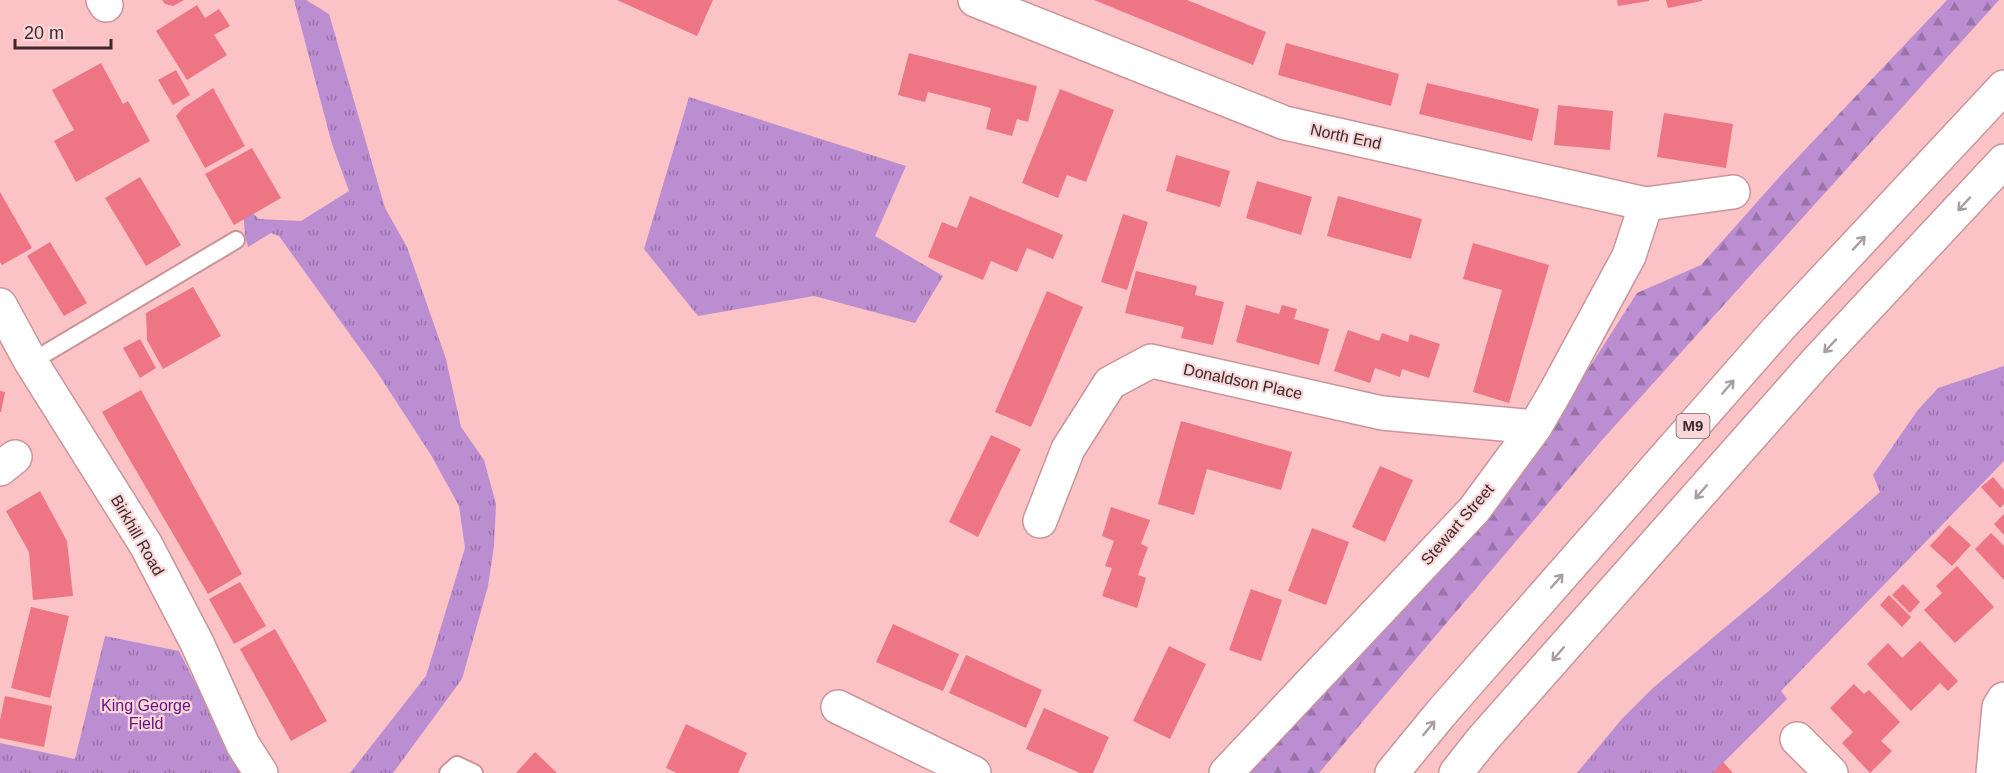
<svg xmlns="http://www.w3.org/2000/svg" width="2004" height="773" font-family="Helvetica,sans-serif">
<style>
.grass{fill:url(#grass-tufts)}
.forest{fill:url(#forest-firs)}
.building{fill:#ee7583}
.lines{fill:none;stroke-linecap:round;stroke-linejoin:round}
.lane-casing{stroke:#ca9599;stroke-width:20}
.street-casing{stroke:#ca9599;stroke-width:36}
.secondary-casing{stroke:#ca9599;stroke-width:36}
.highway-casing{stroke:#ca9599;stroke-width:36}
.lane{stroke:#fff;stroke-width:16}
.street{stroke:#fff;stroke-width:33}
.secondary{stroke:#fff;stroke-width:33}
.highway{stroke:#fff;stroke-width:33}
.oneway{stroke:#a89e9f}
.labels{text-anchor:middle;stroke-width:4.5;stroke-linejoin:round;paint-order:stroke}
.shield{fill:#f9d7d8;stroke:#765c5e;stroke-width:1.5}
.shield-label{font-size:15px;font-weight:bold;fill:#3e282a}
.street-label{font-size:16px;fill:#3e282a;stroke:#f9d7d8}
.park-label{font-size:16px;fill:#671286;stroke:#f9d7d8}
</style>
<defs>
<pattern id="grass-tufts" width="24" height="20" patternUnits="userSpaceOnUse" patternTransform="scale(1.5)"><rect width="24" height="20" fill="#bb8dd1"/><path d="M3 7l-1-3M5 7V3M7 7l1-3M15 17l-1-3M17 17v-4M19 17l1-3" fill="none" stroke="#9973aa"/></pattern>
<pattern id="forest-firs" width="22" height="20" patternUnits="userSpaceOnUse" patternTransform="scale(1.5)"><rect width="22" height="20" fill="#bb8dd1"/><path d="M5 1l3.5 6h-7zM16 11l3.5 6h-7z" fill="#9973aa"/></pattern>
</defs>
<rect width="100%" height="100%" fill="#fbc3c6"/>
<g class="grass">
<polygon points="294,0 306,0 329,14 385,208 407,247 446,359 461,427 484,460 496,504 494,546 488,586 462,679 393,773 350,773 426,676 465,548 459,506 431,455 377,372 279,236 271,233 248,247 245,235 243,208 247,208 259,219 301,221 349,191 332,144"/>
<polygon points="689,97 906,166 875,236 943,276 915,323 814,296 698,316 644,249"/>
<polygon points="2004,366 2004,461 1781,691 1787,699 1713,773 1577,773 1621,720 1654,687 1770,590 1880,492 1873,475 1917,411 1938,388"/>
<polygon points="105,636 179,651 241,773 0,773 0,743 75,759"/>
</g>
<polygon class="forest" points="1947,0 1999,0 1602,440 1319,773 1240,773 1532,457 1637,293 1701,265 1782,174"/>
<g class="building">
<polygon points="162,0 184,0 173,6 165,4"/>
<polygon points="617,0 713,0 697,36"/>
<polygon points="1094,0 1187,0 1266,32 1253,65"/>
<polygon points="1617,0 1649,0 1649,1 1618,6"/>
<polygon points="1666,0 1702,0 1702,1 1668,8"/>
<polygon points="197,5 205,18 219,9 230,26 214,35 227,55 187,80 156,31"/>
<polygon points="1286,43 1399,74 1391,106 1278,75"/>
<polygon points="909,53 1037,86 1028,122 1017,119 1012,136 986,129 991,108 928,92 925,102 898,95"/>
<polygon points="101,63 123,104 128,101 150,141 76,182 54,141 74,130 52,90"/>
<polygon points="176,70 190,95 173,105 158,80"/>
<polygon points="1427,83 1539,109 1532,141 1419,114"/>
<polygon points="213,88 245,146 205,168 176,116 183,108"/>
<polygon points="1060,89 1114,110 1086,182 1067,175 1058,198 1022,183"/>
<polygon points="1558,105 1613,111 1610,150 1554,145"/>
<polygon points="1664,113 1733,124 1726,168 1657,157"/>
<polygon points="252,148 281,198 234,225 205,174"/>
<polygon points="1176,155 1230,171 1220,207 1166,191"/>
<polygon points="140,177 181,245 146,266 105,198"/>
<polygon points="1257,181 1312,197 1301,235 1246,218"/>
<polygon points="0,192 32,248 2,265 0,262"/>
<polygon points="970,196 1063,235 1053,259 1027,248 1017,272 991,261 983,280 928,257 942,222 957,228"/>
<polygon points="1338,196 1422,219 1411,259 1327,236"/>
<polygon points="1123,214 1148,222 1127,290 1101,282"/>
<polygon points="50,242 87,303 64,316 27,256"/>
<polygon points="1473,243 1549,265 1509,403 1473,392 1502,290 1463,279"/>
<polygon points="1136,271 1197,286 1195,295 1224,302 1213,345 1181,338 1184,327 1125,313"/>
<polygon points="193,287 221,336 163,369 147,340 146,313"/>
<polygon points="1047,291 1083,307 1031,427 995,412"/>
<polygon points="1246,305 1279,314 1282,305 1297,309 1294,319 1329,329 1319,365 1236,342"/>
<polygon points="1348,330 1379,341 1382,333 1408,342 1410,334 1440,344 1429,378 1402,369 1400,377 1375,368 1370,383 1334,371"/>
<polygon points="140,339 156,368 140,378 123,348"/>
<polygon points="141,390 242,574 208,594 102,412"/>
<polygon points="0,391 5,392 1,412 0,412"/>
<polygon points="1181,421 1292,452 1281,490 1207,469 1194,515 1158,504"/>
<polygon points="991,435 1021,449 978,537 949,522"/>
<polygon points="1380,466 1413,480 1385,542 1352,527"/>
<polygon points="1993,477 2004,490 2004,504 2000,508 1981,487"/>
<polygon points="40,491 67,541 73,596 33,600 29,552 6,511"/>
<polygon points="1111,507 1150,520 1141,544 1148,547 1138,575 1146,578 1137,608 1102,596 1112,568 1105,566 1114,541 1102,536"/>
<polygon points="2004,514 2004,535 1994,524"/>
<polygon points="1949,525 1971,545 1952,566 1930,546"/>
<polygon points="1312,528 1349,542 1326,605 1288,591"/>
<polygon points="1991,533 2004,546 2004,580 1975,549"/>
<polygon points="1957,566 1994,607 1955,643 1924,610 1942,593 1936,586"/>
<polygon points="240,582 266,626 234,644 209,599"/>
<polygon points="1903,584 1920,602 1910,613 1892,595"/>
<polygon points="1251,589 1282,600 1261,661 1229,650"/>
<polygon points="1889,595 1911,617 1902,627 1880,605"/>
<polygon points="31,607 69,616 50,698 11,688"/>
<polygon points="893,624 959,654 943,691 876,662"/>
<polygon points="275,629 327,721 291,741 240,649"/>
<polygon points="1920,641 1958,681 1948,691 1940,683 1911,711 1867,664 1888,643 1902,658"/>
<polygon points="1169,646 1206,664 1170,739 1133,721"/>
<polygon points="966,655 1042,690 1026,728 949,693"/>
<polygon points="1854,684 1864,694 1869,690 1900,722 1881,741 1892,751 1870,773 1842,743 1853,732 1830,708"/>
<polygon points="5,696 52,706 44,747 0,738 0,720"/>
<polygon points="1044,708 1109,737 1093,773 1080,773 1026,749"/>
<polygon points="686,724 747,753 738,773 677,773 666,768"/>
<polygon points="535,752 557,773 516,773"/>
<polygon points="1723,762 1733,773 1713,773"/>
</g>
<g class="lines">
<g class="lane-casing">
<g id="lane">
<polyline points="31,362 236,240"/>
<polyline points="448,773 457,765 474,773"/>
</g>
</g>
<g class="street-casing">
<g id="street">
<polyline points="103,0 106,5"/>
<polyline points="975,0 1285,123 1646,204 1733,192"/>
<polyline points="0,469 15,457"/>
<polyline points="1040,521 1068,449 1110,383 1151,361 1382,413 1535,427"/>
<polyline points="838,707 974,773"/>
<polyline points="1797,739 1831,773"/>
<polyline points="1226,773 1474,510 1535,427 1556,391 1629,256 1646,204"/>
<polyline points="1993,773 1999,707 2004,699"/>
</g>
</g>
<g class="secondary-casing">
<polyline id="secondary" points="0,305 31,362 146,545 197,643 243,745 261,773"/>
</g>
<g class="highway-casing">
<g id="highway">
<polyline points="1392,773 1442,712 1778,329 2004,87"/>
<polyline points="1456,773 1482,740 1818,360 2004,161"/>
</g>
</g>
<use href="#lane" class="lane"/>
<use href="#street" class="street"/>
<use href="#secondary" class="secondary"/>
<use href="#highway" class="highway"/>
</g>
<defs><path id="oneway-shaft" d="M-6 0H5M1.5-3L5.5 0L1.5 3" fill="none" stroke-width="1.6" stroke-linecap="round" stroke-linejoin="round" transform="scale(1.5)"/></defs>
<g class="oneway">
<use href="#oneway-shaft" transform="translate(1964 204) rotate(133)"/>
<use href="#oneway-shaft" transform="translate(1859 243) rotate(-47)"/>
<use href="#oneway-shaft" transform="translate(1830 346) rotate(133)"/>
<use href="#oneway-shaft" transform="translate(1728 387) rotate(-49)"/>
<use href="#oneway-shaft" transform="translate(1701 492) rotate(131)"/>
<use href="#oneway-shaft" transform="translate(1557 581) rotate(-49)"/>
<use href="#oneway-shaft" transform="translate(1558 654) rotate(131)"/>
<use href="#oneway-shaft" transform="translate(1429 728) rotate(-51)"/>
</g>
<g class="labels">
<rect class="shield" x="1676.5" y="414" width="33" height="24" rx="4.5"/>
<g class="shield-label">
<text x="1693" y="431">M9</text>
</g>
<g class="street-label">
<text transform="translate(1346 136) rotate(12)" y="6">North End</text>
<text transform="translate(1243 381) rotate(12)" y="6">Donaldson Place</text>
<text transform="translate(1457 524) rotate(-49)" y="6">Stewart Street</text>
<text transform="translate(138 535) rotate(60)" y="6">Birkhill Road</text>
</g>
<g class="park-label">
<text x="146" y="711">King George<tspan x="146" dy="18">Field</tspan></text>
</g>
</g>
<path d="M15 39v9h96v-9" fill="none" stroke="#3e282a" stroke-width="3"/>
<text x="24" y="39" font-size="18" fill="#3e282a" stroke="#f9d7d8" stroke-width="4.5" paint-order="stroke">20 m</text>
</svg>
